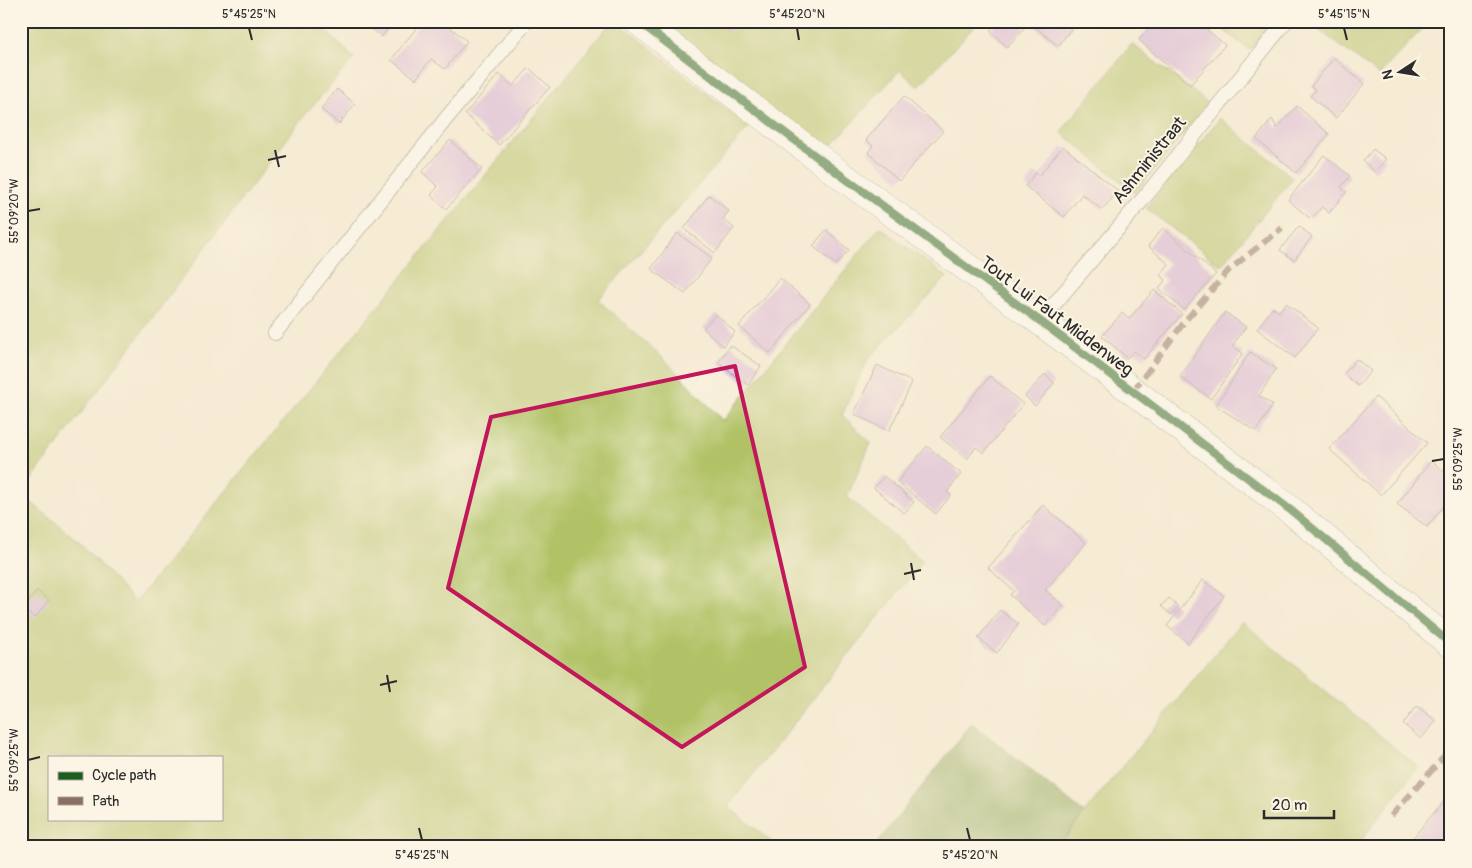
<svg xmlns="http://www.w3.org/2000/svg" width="1472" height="868" font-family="Pangolin,sans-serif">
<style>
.green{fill:#b1c266;stroke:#6e7648;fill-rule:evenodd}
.forest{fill:#8ca85b;stroke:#5c6a43}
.building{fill:#d3aadd}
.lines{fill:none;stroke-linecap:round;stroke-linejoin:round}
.service-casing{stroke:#908b7f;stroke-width:16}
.minor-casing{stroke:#908b7f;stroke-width:29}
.service{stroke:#fff;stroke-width:14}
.minor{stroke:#fff;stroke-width:28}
.quiet{stroke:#8d6e63;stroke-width:6;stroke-dasharray:12 6;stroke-linecap:butt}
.cycleway-casing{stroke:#fcf5e5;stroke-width:11}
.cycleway{stroke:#1b5e20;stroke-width:8}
.marked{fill:none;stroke:#c2185b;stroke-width:4;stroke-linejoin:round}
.ticks{fill:none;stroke:#2b2b2b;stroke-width:2}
.labels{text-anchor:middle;stroke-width:4;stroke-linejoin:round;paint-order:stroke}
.street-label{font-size:18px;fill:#2b2b2b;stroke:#fcf5e5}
.neatline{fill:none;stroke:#2b2b2b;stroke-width:2}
.ticks-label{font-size:12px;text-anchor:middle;fill:#2b2b2b}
</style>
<rect width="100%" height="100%" fill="#fcf5e5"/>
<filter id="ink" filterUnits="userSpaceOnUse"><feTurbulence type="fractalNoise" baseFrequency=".02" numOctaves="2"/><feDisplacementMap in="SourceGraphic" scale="10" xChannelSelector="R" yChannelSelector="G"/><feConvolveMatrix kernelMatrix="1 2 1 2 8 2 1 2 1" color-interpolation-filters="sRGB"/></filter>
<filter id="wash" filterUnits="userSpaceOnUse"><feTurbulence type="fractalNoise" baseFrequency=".0096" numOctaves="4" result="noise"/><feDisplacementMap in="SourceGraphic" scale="20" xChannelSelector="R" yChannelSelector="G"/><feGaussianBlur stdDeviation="1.12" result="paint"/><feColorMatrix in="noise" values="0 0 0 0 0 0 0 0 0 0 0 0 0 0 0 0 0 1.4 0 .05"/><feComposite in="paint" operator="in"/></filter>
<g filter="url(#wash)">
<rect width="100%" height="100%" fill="#f5ebd3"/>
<g class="green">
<polygon points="21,21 315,21 354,58 305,115 21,493"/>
<path d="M612 21H617L749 127 598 300 665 360 723 421 880 227 947 277 868 359 842 415 871 443 847 497 923 561 728 806 778 847H21V494L78 541 135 602ZM49 757H221V819H49Z"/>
<polygon points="654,21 979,21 918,87 900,70 827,150"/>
<polygon points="1211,21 1273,21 1250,50"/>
<polygon points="1307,21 1429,21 1379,75"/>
<polygon points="1132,44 1208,103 1135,193 1061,132"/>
<polygon points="1220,118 1293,178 1221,266 1146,208"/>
<polygon points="1242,622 1418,767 1356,847 1059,847 1084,813"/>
</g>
<polygon class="forest" points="972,723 1084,813 1059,847 874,847"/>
<g id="blocks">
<g class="building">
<polygon points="362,21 394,21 382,37"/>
<polygon points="422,21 442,21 467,41 445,69 431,59 416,79 391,60"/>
<polygon points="719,21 741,21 730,33"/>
<polygon points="999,21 1019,21 1025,27 1007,47 990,31"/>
<polygon points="1028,21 1077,21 1058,46"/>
<polygon points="1155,21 1197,21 1225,45 1190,85 1139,40"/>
<polygon points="1334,58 1364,84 1336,118 1310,96 1316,90 1311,86"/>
<polygon points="529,68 550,87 499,145 465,114 499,74 513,86"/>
<polygon points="337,89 355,104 339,124 321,109"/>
<polygon points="904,96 943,131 899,181 868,152 873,146 866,140"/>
<polygon points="1297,106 1329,134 1296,173 1256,139 1272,119 1277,128"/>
<polygon points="450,140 482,169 446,209 431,195 438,187 422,172"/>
<polygon points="1063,146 1118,191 1102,210 1082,194 1064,217 1025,186 1035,173 1039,176"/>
<polygon points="1373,149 1386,159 1375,172 1363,161"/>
<polygon points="1324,155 1350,176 1341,187 1346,192 1329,213 1322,207 1311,219 1288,200"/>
<polygon points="709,195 729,211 723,219 734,228 715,253 684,229"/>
<polygon points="1299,226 1312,237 1294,260 1280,250"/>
<polygon points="1163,228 1216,274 1184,310 1159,288 1166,280 1160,275 1169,264 1148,246"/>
<polygon points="826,230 849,250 836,265 813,246"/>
<polygon points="677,233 712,258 685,294 651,269"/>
<polygon points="780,278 810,304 770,353 739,326"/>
<polygon points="1154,290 1182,314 1144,359 1134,351 1127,358 1102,336 1122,313 1129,319"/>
<polygon points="1286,303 1318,328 1295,358 1257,329 1273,307 1279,312"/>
<polygon points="1225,312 1246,327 1232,346 1243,353 1211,399 1180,377"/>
<polygon points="716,314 735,332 723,346 703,328"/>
<polygon points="730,345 761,366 748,385 718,363"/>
<polygon points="1250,352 1276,369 1259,396 1273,405 1256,431 1216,406"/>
<polygon points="1356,359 1371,371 1358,386 1344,374"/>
<polygon points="877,365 912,382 889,431 854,414"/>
<polygon points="1045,374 1054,383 1035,406 1025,396"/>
<polygon points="990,376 1023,404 984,453 976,447 967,459 940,437"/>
<polygon points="1376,397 1427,443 1381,495 1329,449"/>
<polygon points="927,446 961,474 947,492 951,495 936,514 897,482"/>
<polygon points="1431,461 1451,477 1451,497 1427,527 1397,504"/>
<polygon points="884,476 914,502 904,513 874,488"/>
<polygon points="1043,505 1086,543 1045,590 1063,605 1045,626 1010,595 1014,591 988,568"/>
<polygon points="1203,580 1224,596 1188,643 1167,626"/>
<polygon points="37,591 49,600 35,618 23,609"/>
<polygon points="1169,598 1178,607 1171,615 1161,606"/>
<polygon points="1000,610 1019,624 997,653 978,638"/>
<polygon points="1417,706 1436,721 1421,739 1403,724"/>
<polygon points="1451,793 1451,847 1405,847"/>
</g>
</g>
</g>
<g filter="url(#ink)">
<use href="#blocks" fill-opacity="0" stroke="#908b7f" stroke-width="1"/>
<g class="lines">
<g class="service-casing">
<g id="service">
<polyline points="1040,321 1148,193 1286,21"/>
<polyline points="275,333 449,115 527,21"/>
</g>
</g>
<g class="minor-casing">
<polyline id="minor" points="638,21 838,173 1040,321 1293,512 1451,644"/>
</g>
<use href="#service" class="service"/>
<use href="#minor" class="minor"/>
<g class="quiet">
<polyline points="1133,391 1185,321 1229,270 1282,228"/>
<polyline points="1391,816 1451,749"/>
</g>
<g class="cycleway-casing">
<polyline id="cycleway" points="638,21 838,173 1040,321 1293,512 1451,644"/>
</g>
<use href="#cycleway" class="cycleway"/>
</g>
</g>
<path d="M0 0H1472V868H0ZM735 366 805 667 682 747 448 588 491 417Z" fill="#f5ebd3" fill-opacity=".55" fill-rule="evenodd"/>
<path class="marked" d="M735 366 805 667 682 747 448 588 491 417Z"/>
<path class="ticks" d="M249 28 252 40M797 28 799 40M1344 28 1347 40M275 150 279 167M268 160 286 156M28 211 40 209M1432 461 1444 459M911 563 914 580M904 574 921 570M387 675 390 692M380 685 397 681M28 760 40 757M419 828 422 840M967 828 970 840"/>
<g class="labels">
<g class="street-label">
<text transform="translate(1149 160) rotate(-51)" y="6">Ashministraat</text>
<text transform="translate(1057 316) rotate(37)" y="6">Tout Lui Faut Middenweg</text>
</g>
</g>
<rect width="1472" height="868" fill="none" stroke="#fcf5e5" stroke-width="55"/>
<rect x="48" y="756" width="175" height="65" fill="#fcf5e5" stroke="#a8a49b"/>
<rect x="58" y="772" width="25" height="8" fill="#1b5e20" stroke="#a8a49b"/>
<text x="92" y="780" font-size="15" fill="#2b2b2b">Cycle path</text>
<rect x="58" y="797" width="25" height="8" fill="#8d6e63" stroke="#a8a49b"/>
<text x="92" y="806" font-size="15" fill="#2b2b2b">Path</text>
<g transform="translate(1400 72) rotate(258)" stroke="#fcf5e5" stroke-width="4" paint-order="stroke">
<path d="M0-4L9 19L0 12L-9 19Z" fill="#2b2b2b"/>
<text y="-8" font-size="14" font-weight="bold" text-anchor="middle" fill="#2b2b2b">N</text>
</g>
<path d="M1264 810v8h70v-8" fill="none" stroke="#2b2b2b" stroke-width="2.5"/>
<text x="1272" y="810" font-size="15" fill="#2b2b2b" stroke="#fcf5e5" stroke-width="4" paint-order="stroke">20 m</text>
<rect x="28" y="28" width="1416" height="812" class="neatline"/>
<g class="ticks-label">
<text x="249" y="18">5°45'25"N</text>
<text x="797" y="18">5°45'20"N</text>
<text x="1344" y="18">5°45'15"N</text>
<text transform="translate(14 211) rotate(-90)" y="4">55°09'20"W</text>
<text transform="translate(1458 459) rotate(-90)" y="4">55°09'25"W</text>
<text transform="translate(14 760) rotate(-90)" y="4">55°09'25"W</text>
<text x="422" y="859">5°45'25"N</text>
<text x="970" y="859">5°45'20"N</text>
</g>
</svg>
